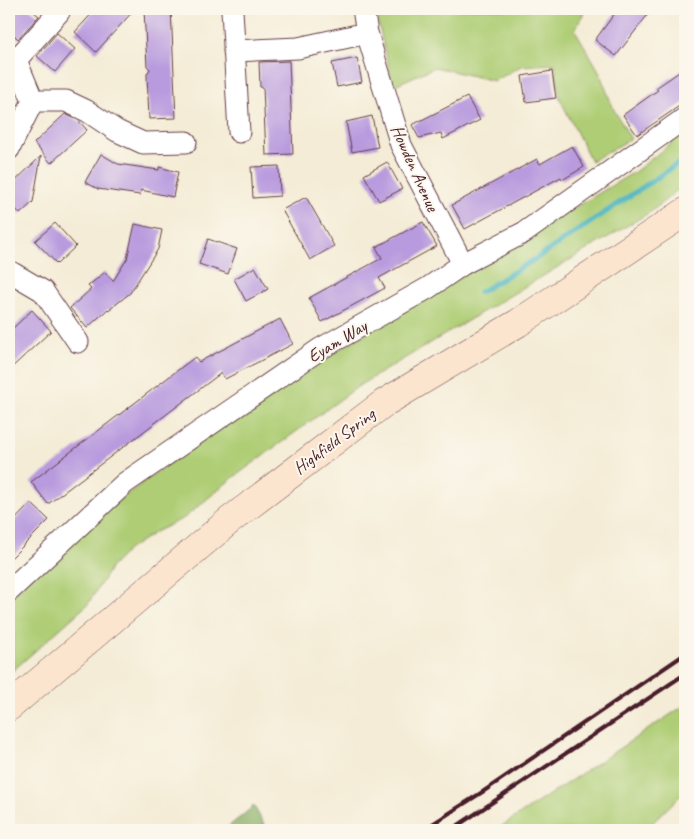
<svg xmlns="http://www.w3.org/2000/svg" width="694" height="839" font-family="Caveat,sans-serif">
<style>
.green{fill:#aecd75;stroke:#7c7650}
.forest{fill:#8ab066;stroke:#6a6848}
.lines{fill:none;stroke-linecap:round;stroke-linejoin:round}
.stream{stroke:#42b2bc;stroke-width:5.5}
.building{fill:#b89ade}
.minor-casing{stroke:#643e45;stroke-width:23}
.secondary-casing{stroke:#643e45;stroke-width:29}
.minor{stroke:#fff;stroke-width:21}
.secondary{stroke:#fce5cf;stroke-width:28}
.rail{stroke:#4a1f2b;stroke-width:4}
.labels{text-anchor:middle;stroke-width:4;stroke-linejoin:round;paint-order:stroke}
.street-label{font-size:18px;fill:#4a1f2b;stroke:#fbf7ec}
</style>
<rect width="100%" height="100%" fill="#fbf7ec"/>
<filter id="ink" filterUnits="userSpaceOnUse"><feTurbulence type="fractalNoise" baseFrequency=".02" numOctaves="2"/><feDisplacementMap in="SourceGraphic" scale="10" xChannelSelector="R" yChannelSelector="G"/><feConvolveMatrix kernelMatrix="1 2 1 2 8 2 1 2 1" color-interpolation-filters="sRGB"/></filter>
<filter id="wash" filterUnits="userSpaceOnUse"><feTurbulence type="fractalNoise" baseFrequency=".0096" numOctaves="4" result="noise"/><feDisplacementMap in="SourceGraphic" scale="20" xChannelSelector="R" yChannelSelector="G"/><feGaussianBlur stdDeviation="1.12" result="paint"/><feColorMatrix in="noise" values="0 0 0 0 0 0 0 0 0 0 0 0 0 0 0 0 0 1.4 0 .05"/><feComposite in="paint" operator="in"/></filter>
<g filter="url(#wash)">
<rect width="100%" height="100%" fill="#f4ecd6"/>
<g class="green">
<polygon points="375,9 586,9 575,30 598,69 614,110 631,139 591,161 560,99 555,64 521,66 494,81 435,67 393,86"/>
<polygon points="685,132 685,184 652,211 360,385 230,480 184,518 155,532 129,549 111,567 88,604 9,674 9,598 74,534 248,404 636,171"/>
<polygon points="685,705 685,791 645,830 496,830"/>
</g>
<polygon class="forest" points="254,806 267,830 224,830"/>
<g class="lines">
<polyline class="stream" points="480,292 537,258 685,159"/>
</g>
<g id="blocks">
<g class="building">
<polygon points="9,9 30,9 39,16 18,39 9,30"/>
<polygon points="96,9 135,9 96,52 75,32"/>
<polygon points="144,9 171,9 176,118 149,119 147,74 150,69 147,66"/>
<polygon points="618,9 652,9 616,56 595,40"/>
<polygon points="57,33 75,49 55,72 37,56"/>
<polygon points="357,58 362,82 337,87 332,63"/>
<polygon points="289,61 293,154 266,155 263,87 260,87 259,62"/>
<polygon points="685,68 685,102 637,135 623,115 658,90 656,88"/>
<polygon points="552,71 556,98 526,102 522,76"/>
<polygon points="467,97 480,120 443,139 441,133 419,138 412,125"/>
<polygon points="65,114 78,120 87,130 51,163 34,143"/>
<polygon points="372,116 378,147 352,152 346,122"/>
<polygon points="572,146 584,167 562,180 561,177 465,229 452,205 537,159 540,164"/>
<polygon points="101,154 118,164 159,170 159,167 178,172 173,197 141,190 140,195 98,189 85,182"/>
<polygon points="41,156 33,202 20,214 9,201 9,187"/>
<polygon points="387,162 402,189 379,201 364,175"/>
<polygon points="279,166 280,196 253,198 251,167"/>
<polygon points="306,197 334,246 310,260 282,210"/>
<polygon points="423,222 437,246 379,278 385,288 322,322 309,298 382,258 376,247"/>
<polygon points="55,223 76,246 57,264 35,241"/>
<polygon points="135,224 162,230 158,249 130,293 109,310 108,309 87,328 70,308 91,289 88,286 105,272 113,281 127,259"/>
<polygon points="208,239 237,249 228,274 199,264"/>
<polygon points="255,267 268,289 246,301 234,279"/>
<polygon points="32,310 51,331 9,370 9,332"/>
<polygon points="280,319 293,344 225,379 221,373 48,504 31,482 195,357 199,362"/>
<polygon points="31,503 49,520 9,560 9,526"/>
</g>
</g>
</g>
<g filter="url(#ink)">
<use href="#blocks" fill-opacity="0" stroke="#643e45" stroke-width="1"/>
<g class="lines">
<g class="minor-casing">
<g id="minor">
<polyline points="363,9 367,33 401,145 463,264"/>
<polyline points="232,10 239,132"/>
<polyline points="234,51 298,48 367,33"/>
<polyline points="9,54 16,60 33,101 9,149"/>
<polyline points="16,60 59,12"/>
<polyline points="33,101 66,101 87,111 117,131 143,143 186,142"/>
<polyline points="9,271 43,291 78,342"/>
<polyline points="9,591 125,483 320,349 428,288 463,264 525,232 685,118"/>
</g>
</g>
<g class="secondary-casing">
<polyline id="secondary" points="9,707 229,521 384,403 518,323 685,212"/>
</g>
<use href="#minor" class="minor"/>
<use href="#secondary" class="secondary"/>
<g class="rail">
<polyline points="423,830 484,791 685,654"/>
<polyline points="451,830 685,674"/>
</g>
</g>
</g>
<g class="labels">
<g class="street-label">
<text transform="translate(415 168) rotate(66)" y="6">Howden Avenue</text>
<text transform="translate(337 341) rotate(-31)" y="6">Eyam Way</text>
<text transform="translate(334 441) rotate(-37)" y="6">Highfield Spring</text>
</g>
</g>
<rect width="694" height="839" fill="none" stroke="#fbf7ec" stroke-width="30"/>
</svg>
